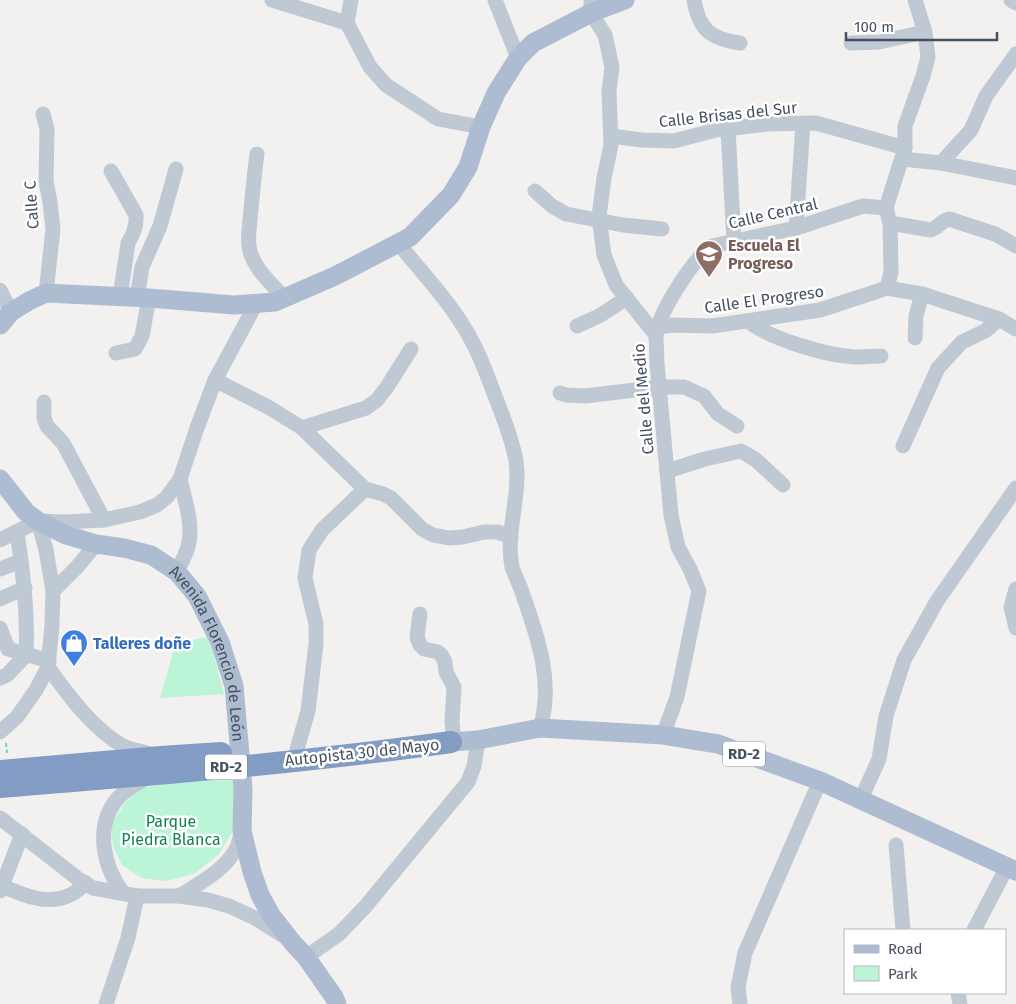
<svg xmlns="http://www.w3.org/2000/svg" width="1016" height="1004" font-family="'Fira Sans',sans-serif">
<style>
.green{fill:#bbf4d7}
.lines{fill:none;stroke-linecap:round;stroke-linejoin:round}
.path{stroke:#6fd6ae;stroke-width:2;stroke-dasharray:4 2.5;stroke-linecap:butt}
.minor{stroke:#bfc9d3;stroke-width:15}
.major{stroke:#adbcd1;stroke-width:19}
.highway{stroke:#839cc4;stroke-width:22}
.labels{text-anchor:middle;stroke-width:5;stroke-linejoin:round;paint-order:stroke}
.shield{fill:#fff;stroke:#7e8590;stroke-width:1}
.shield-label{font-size:15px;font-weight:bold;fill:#465160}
.street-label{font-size:16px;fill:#465160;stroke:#fff}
.education-label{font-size:16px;font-weight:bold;fill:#785e54;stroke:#fff;text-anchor:start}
.shop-label{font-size:16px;font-weight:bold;fill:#366cbe;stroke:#fff;text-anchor:start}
.park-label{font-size:16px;fill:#0e8455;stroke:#fff}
</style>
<rect width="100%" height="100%" fill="#f3f0f0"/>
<g class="green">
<polygon points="209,637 224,694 160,698 176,643"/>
<polygon points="235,776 233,831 218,855 194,874 166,881 142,878 122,865 113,846 111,824 126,802 140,789 165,783"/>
</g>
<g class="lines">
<polyline class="path" points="6,743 7,753"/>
<g class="minor">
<polyline points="272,0 347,23"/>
<polyline points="351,0 347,23 370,67 386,85 438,119 481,127"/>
<polyline points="495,0 518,58"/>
<polyline points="591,0 591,13 605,35 612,67 609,91 611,145 604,178 599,216 604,255 616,285 656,335 657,364 671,515 678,547 690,569 699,591 677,697 663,735"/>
<path d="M694 0C699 30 711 39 740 43"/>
<polyline points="1011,0 1016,3"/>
<polyline points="851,43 879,42 925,32"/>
<polyline points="43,114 47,129 46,181 50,202 53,229 46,293"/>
<polyline points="728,129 734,242"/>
<polyline points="611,136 642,140 674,141 716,130 767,124 816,123 905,148"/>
<path d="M257 154C254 176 252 198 250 220 249 230 247 242 250 251 255 270 272 284 284 298"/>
<polyline points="902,159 941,163 1016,178"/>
<polyline points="941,163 971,130 986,96 1016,54"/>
<path d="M111 171 136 215C137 225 133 235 128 243L120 297"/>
<polyline points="535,191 552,206 566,214 623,225 662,229"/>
<path d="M890 223 931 230C939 227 941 221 949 219L995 234 1016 246"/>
<polyline points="796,228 803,123"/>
<path d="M398 243C424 275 454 306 473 343 482 360 488 378 495 396 503 416 512 439 516 461 521 496 505 532 512 567 515 576 520 585 523 595 538 638 554 683 540 728"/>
<polyline points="887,288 891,272 890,223 886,208 905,148 905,126 923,76 928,57 925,32 915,0"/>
<polyline points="0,290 11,312"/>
<polyline points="137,298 142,267 160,226 176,169"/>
<path d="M748 321C770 339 825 355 854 357 863 357 872 356 881 356"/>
<polyline points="577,326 599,316 627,298"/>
<polyline points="657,327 673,325 712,326 820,310 887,288 922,294 999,319 1016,329"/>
<path d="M656 335C659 312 693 259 712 246L796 228 863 206 886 208"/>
<polyline points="915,338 916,316 922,294"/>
<polyline points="116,353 135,349 142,336 149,298"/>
<polyline points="215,380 270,408 302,428 365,489 383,494 391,498 422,529 433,535 449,538 463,537 484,532 498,532 511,537"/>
<polyline points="560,393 566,395 585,396 660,387 684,387 704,396 718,414 737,426"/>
<polyline points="44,402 44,418 47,426 63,443 104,520"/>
<polyline points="302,428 366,408 377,400 387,387 411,349"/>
<polyline points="903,446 938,368 962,342 985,331 999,319"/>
<polyline points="667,471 705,459 741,451 756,460 783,485"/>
<polyline points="0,540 38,521 64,522 104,520 140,512 157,505 167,497 180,479 197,428 215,380 256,304"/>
<polyline points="0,569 21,561"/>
<path d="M177 572C180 565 184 558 187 550 195 528 185 501 180 479"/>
<polyline points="1016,589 1011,607 1016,628"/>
<polyline points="53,591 78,566 96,544"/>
<polyline points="0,599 25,588"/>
<polyline points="420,614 417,637 420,645 424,649 438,652 442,656 445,662 446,672 454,687 452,722 454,742"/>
<polyline points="0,628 8,649 49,661"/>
<path d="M48 667C68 695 93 729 123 746 131 750 141 751 150 754"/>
<path d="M0 678 7 675 26 655C28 613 23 573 17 532"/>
<polyline points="0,732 17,717 36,690 48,667 52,625 53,591 46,550 38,521"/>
<polyline points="297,749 308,711 316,644 316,624 305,578 309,550 322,530 365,489"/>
<polyline points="861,799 879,759 886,716 904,660 937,601 1016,488"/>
<polyline points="0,818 77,878 93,888 137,896 179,896 208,900 229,906 255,918 282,935"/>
<polyline points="896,845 903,930"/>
<path d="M2 886C23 895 47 906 70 895 76 893 81 887 86 883"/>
<polyline points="0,891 22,834"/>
<path d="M123 893C103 866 94 826 118 798 126 789 136 784 147 778"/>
<path d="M179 896C200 883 224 871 236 849 239 844 240 836 242 831"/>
<polyline points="974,930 1007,867"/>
<polyline points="306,957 339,934 365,907 468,782 474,766 478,740"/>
<polyline points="958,993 960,1004"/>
<polyline points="106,1004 128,938 137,896"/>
<polyline points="740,1004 738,987 745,953 820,781"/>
</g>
<g class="major">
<polyline points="0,325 11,312 29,301 46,293 149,298 234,305 275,302 335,276 410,237 451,195 468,167 481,127 496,93 518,58 533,43 591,13 625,0"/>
<path id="s1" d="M0 479 26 512 38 521 66 535 96 544 124 548 151 555 177 572 197 596 220 642 234 686 243 789 242 831 252 872 260 895 271 915 293 943 306 957 334 997 337 1004"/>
<polyline points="451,742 478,740 540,728 663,735 718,744 820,781 1016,871"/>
</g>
<g class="highway">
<polyline points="0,771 161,757 221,753"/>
<path d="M0 787C151 775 302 763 451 742"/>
</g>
</g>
<defs>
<g id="school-pin" transform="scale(1.4375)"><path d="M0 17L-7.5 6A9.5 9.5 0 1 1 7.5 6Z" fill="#8d6e63" stroke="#fff"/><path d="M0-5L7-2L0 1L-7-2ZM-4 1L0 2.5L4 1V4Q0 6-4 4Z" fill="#fff"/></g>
<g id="shop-pin" transform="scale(1.4375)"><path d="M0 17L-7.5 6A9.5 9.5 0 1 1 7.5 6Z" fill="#3f7fe0" stroke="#fff"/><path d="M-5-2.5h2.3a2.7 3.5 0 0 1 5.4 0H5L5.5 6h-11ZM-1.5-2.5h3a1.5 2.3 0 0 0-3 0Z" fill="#fff"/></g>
</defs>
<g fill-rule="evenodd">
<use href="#school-pin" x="709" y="254"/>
<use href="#shop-pin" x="74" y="643"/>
</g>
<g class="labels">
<g class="shield">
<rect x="723" y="741.5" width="42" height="25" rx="4"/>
<rect x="205" y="754.5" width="42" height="25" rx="4"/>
</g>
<g class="shield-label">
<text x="744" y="759">RD-2</text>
<text x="226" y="772">RD-2</text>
</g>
<g class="street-label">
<text transform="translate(728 114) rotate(-6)" y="6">Calle Brisas del Sur</text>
<text transform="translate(31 205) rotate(-94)" y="6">Calle C</text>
<text transform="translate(773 213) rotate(-13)" y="6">Calle Central</text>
<text transform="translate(764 299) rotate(-8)" y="6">Calle El Progreso</text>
<text transform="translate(643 399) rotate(-95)" y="6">Calle del Medio</text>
<text dy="6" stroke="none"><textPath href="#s1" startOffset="296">Avenida Florencio de León</textPath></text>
<text transform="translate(362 752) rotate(-6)" y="6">Autopista 30 de Mayo</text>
</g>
<g class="education-label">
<text x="728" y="251">Escuela El<tspan x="728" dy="18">Progreso</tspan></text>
</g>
<g class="shop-label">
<text x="93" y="649">Talleres doñe</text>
</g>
<g class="park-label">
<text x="171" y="827">Parque<tspan x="171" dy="18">Piedra Blanca</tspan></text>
</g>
</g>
<rect x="844" y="929" width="162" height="65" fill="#ffffff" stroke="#b5b9bf"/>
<rect x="854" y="945" width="25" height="8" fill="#adbcd1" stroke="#b5b9bf"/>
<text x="888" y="954" font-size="15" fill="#465160">Road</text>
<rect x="854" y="966" width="25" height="15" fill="#bbf4d7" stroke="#b5b9bf"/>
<text x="888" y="979" font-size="15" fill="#465160">Park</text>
<path d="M846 32v8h151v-8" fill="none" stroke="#465160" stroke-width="2.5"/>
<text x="854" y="32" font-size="15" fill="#465160" stroke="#ffffff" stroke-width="4" paint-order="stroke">100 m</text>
</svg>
